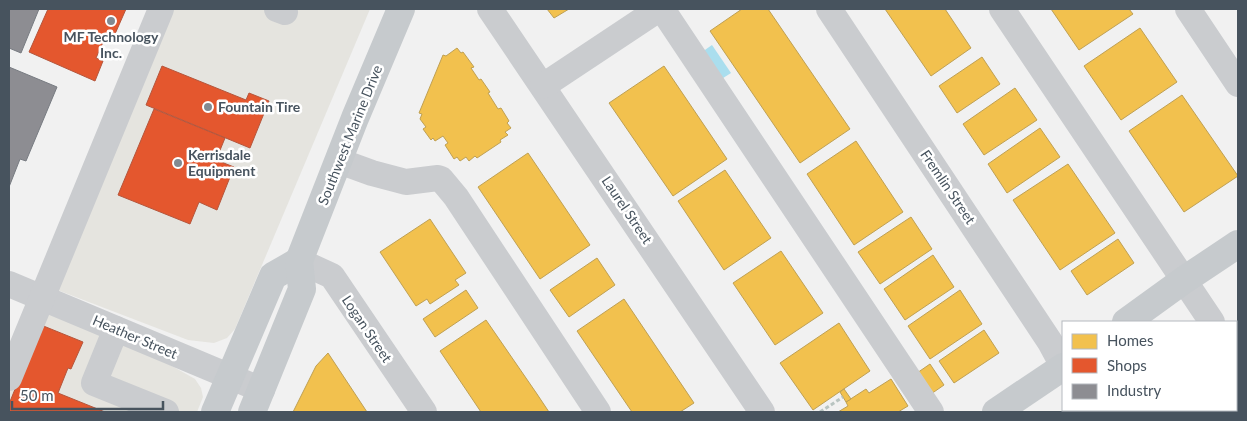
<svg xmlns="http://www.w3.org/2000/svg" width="1247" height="421" font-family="Lato,sans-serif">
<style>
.commercial{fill:#e5e4df}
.water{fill:#aadeee}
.homes{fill:#f2c14e;stroke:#bfa053}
.shops{fill:#e4572e;stroke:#b5563c}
.industry{fill:#8d8d92;stroke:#787c82}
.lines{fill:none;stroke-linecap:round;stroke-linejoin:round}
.path{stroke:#b8c4c1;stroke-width:3;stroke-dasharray:4 2.5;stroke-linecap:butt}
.minor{stroke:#cacccf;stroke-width:26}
.major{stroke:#c6cacd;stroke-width:28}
.poi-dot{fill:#828a91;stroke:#fff;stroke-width:2}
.labels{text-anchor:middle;stroke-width:5;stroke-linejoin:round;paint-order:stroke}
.poi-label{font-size:14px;font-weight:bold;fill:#47535e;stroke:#fff;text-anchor:start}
.street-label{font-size:14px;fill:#47535e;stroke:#fff}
</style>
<rect width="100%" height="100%" fill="#f1f1f1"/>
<g class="commercial">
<polygon points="161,9 370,9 235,329 227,338 214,343 188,340 47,286"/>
<polygon points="38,304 172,366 195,379 201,388 203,397 197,412 9,412 9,378"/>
</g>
<polygon class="water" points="712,45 731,73 720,80 702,52"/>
<g class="homes">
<polygon points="547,9 569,9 554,18"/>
<polygon points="742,9 768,9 850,129 800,163 710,31"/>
<polygon points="885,9 945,9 971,48 931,76"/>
<polygon points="1051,9 1129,9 1133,14 1079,50"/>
<polygon points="1140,28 1177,82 1121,120 1084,66"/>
<polygon points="457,48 461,53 463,52 474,67 471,68 479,80 481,79 490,92 488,93 498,109 501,108 509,121 507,123 511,128 505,132 508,135 500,140 501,142 477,158 475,156 469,161 466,157 460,161 457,157 454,159 445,145 448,143 443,136 435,141 433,138 431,140 423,129 426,127 420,119 422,114 419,113 443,55 446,56"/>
<polygon points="982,57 1000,84 957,113 939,86"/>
<polygon points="664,66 727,159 673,196 609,103"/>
<polygon points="1015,88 1037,120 984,155 963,124"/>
<polygon points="1182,95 1238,176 1184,212 1129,131"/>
<polygon points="1040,128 1060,157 1007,193 988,164"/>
<polygon points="856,141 903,212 854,245 807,174"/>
<polygon points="528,153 590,245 540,279 478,187"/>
<polygon points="1068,164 1115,233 1060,270 1013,200"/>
<polygon points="725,170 771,238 724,270 678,201"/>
<polygon points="911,217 932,249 880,284 858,252"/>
<polygon points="430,219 466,273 455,280 459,285 430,304 427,299 416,306 380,252"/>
<polygon points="1118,239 1134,263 1087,295 1071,271"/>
<polygon points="781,251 823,313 775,345 733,283"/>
<polygon points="933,255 954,287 905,320 884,289"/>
<polygon points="597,258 615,285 569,317 550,290"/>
<polygon points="466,290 478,308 435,337 423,319"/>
<polygon points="960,290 982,324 930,359 908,326"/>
<polygon points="624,299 694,403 680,412 632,412 577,331"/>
<polygon points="486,320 537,394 549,412 481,412 440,351"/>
<polygon points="839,323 870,371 813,410 780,363"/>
<polygon points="984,330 999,353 954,383 939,361"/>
<polygon points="328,353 367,412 293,412 316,366"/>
<polygon points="930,364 944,385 931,394 917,373"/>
<polygon points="891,379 908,406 898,412 838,412 848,406 846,402 866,389 869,393"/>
<polygon points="844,389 851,399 846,402 840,392"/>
<polygon points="1142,410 1201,410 1197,412 1144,412"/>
</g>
<g class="shops">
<polygon points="48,9 126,9 115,34 108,31 96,58 103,61 95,81 29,52"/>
<polygon points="162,66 246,100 249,93 269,101 250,148 146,105"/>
<polygon points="154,109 225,138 216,160 234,167 217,210 199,202 190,224 118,195"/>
<polygon points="41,325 83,342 71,369 68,368 58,393 105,412 9,412 9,404"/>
</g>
<g class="industry">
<polygon points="9,9 39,9 21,53 9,48"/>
<polygon points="9,67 57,87 26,161 20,159 9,187"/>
</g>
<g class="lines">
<polyline class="path" points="820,412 843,397"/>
<g class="minor">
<polyline points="277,9 285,12"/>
<polyline points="490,9 762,412"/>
<polyline points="662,9 931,412"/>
<polyline points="829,9 1050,342 1063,366"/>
<polyline points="1002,9 1212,322"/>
<polyline points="1188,9 1238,84"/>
<polyline points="543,86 659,9"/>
<polyline points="339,161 372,173 406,182 438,178 441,179 456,197 598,412"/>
<polyline points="299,261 332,276 424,412"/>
<polyline points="9,284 262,390"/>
<polyline points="116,329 94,383 166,412"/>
<polyline points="1236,357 1238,361"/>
<polyline points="9,378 161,9"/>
<polyline points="1089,410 1091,412"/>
</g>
<g class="major">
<polyline points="1126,322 1184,280 1238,244"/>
<polyline points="215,412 273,276 299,261"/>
<polyline points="252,412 302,289 299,261 355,118 401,9"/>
<polyline points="996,412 1063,367"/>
</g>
</g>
<g class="poi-dot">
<circle cx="111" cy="21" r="5"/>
<circle cx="208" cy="107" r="5"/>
<circle cx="178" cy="163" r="5"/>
</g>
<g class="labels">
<g class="poi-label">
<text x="111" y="42" text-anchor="middle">MF Technology<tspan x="111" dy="16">Inc.</tspan></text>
<text x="218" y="112">Fountain Tire</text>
<text x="188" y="160">Kerrisdale<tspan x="188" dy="16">Equipment</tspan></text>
</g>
<g class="street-label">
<text transform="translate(350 135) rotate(-68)" y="5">Southwest Marine Drive</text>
<text transform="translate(948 187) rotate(56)" y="5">Fremlin Street</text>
<text transform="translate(627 210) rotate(56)" y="5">Laurel Street</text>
<text transform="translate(367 329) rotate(56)" y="5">Logan Street</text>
<text transform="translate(135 337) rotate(23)" y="5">Heather Street</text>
</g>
</g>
<rect width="1247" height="421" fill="none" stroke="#47535e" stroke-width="20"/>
<rect x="1062" y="321" width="175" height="90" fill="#ffffff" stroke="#b5babf"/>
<rect x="1072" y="334" width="25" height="15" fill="#f2c14e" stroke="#b5babf"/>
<text x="1107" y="346" font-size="15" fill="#47535e">Homes</text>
<rect x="1072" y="358" width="25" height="15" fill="#e4572e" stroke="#b5babf"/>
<text x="1107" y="371" font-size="15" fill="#47535e">Shops</text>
<rect x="1072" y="384" width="25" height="15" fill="#8d8d92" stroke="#b5babf"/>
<text x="1107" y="396" font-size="15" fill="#47535e">Industry</text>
<path d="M12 401v8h151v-8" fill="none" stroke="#47535e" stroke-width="2.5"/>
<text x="20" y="401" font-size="15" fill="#47535e" stroke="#ffffff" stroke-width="4" paint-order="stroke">50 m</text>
</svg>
